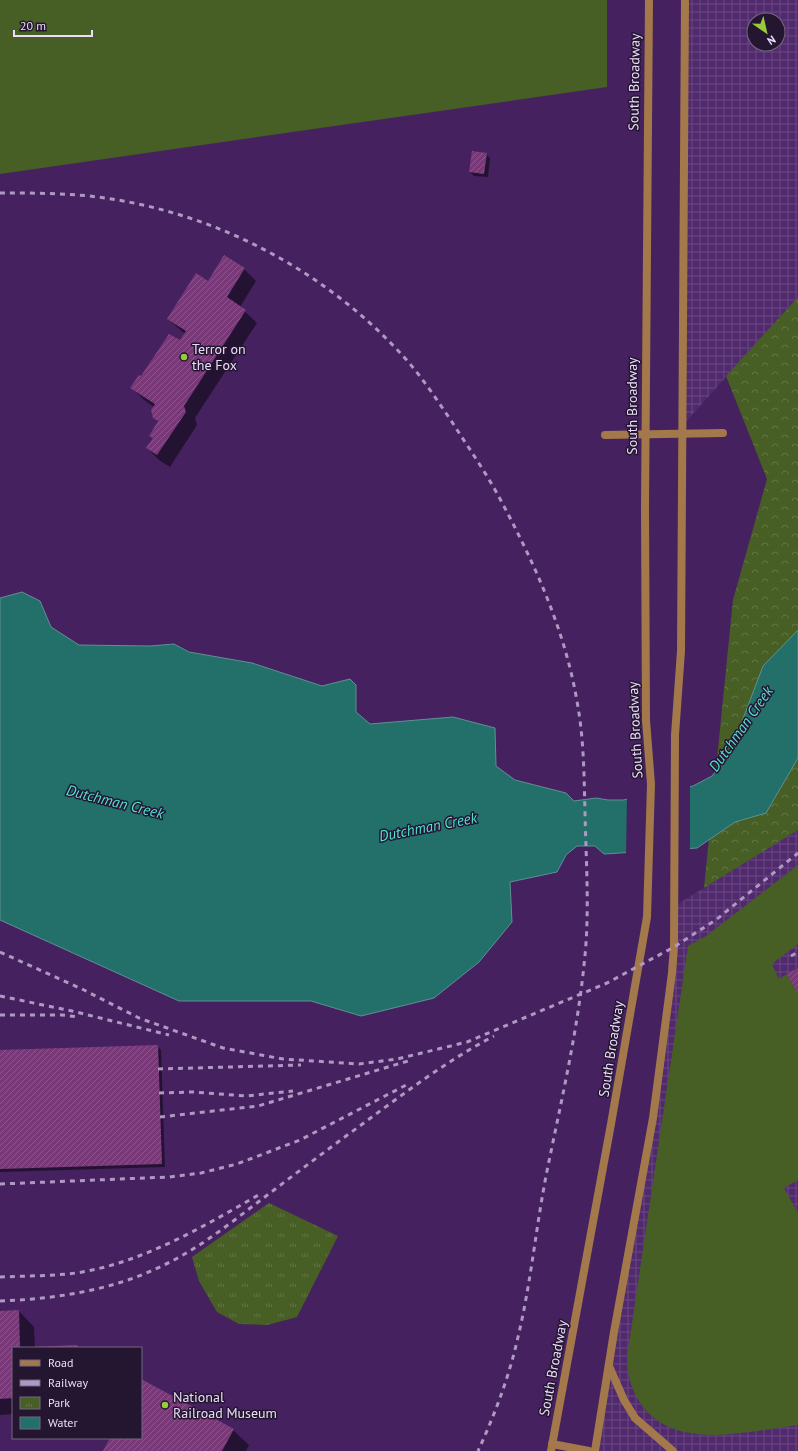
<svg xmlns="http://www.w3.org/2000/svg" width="798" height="1451" font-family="'PT Sans',sans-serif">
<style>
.industrial{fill:url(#industrial-grid);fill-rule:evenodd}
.grass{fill:#475f24}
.forest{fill:url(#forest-crowns)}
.park{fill:url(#park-tufts)}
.water{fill:#236f69;stroke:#5f9094}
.pier{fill:#45225f}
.shadow{fill:#0007}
.building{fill:url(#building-hatch)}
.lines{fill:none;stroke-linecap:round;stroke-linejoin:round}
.service{stroke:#a3784a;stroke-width:8}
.tertiary{stroke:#a3784a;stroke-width:8}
.rail{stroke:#af99c2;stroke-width:3;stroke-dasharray:5 5;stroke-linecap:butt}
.poi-dot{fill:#96cc39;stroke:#241630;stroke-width:1.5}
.labels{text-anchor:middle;stroke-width:3;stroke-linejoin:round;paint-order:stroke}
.street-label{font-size:14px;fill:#ebddfa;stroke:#241630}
.poi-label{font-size:14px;fill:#ebddfa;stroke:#241630;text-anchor:start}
.water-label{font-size:15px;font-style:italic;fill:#52e1d6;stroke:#241630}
</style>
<defs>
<pattern id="industrial-grid" width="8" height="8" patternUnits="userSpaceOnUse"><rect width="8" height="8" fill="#502a6d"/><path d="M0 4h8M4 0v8" fill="none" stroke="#694883"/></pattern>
<pattern id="forest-crowns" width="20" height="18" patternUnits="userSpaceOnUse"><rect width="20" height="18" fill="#475f24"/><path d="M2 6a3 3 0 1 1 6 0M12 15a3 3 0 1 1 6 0" fill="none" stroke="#627645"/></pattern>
<pattern id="park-tufts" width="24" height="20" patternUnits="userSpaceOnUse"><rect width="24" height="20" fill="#475f24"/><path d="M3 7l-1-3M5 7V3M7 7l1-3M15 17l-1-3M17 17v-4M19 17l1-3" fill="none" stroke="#627645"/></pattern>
<pattern id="building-hatch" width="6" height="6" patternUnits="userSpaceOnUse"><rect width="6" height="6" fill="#793978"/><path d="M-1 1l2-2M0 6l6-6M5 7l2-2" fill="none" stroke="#8c558c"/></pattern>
</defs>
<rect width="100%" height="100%" fill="#45225f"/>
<g class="industrial">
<path d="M685 0H798V297L682 426ZM754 20H778V44H754Z"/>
<polygon points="798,830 798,1451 595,1451 662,1051 673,907"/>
</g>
<g class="grass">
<polygon points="0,0 607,0 607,87 0,174"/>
<path d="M798 865V944L772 964 779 979 787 974 798 994V1180L784 1188 798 1213V1425C750 1431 679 1451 644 1408 631 1392 628 1377 627 1357L688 946 706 936Z"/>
</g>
<polygon class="forest" points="798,297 798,830 704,888 733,600 767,479 726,376"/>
<polygon class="park" points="269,1203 338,1236 297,1317 267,1325 239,1324 217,1312 199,1281 192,1257"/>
<polygon class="water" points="22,592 40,601 51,627 79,645 150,646 174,644 189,652 252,663 322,686 350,679 356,685 356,712 370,724 453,717 495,728 496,766 515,780 566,793 574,801 596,798 608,800 623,800 693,786 712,776 730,753 763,666 798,630 798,758 766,813 735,822 697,848 604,854 595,846 577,846 566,855 557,872 510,882 512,922 479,962 434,998 361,1016 311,1001 179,1001 0,920 0,598"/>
<polygon class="pier" points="690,785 690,851 626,854 627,797"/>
<g class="shadow">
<polygon points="486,154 490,158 488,177 474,176 470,172"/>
<polygon points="244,269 256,281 240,307 257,323 195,418 197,425 170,467 159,460 147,448 154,439 150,435 158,422 154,417 154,407 144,400 132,388 180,342 185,334 168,319 208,282"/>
<polygon points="157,1046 161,1050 165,1167 0,1172 0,1051"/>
<polygon points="19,1311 34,1327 35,1348 76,1346 79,1348 13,1348 13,1414 0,1415 0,1312"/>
<polygon points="141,1381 233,1430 249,1445 246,1451 104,1451 111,1438 141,1438"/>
</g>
<g class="building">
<polygon points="472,151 487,153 484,174 469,172"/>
<polygon points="224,255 245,268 227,297 246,310 184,406 186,412 157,455 146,448 153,438 149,436 158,421 153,418 151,410 155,404 130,388 139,375 141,376 169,334 180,340 186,331 167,319 196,273 208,281"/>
<polygon points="798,968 798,994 787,974"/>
<polygon points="158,1045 162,1164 0,1169 0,1050"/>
<polygon points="19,1310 20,1348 13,1348 13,1398 0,1399 0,1311"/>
<polygon points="76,1345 81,1348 35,1348 35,1347"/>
<polygon points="141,1379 234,1429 222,1451 103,1451 110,1438 141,1438"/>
</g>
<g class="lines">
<polyline class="service" points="605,435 723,433"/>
<g class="tertiary">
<polyline points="609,1366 624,1400 635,1418 673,1451"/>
<polyline points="552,1444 589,1451"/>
<polyline points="551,1451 611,1124 647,917 651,784 646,720 645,507 649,0"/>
<polyline points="595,1451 614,1332 653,1118 672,973 674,947 675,735 681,651 685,0"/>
</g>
<g class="rail">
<path d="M0 193C29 193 59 193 89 196 209 209 323 268 404 357 422 377 437 400 452 422 468 447 485 471 499 497 535 564 566 632 578 707 584 742 584 777 585 812 586 862 590 914 584 965 577 1034 561 1102 547 1171 536 1226 531 1283 518 1337 509 1377 495 1414 478 1451"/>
<polyline points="0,952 84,990 139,1018 223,1048 283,1059 359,1064 397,1059 467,1042 607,983 674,947 717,919 798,853"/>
<polyline points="791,956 798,952"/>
<polyline points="0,996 72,1011 169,1035"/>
<polyline points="0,1015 62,1015 79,1017"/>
<polyline points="158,1069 301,1065"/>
<polyline points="159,1093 193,1092 246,1096 293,1091"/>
<polyline points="160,1117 258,1106 408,1061"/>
<polyline points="0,1184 169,1177 201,1173 237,1164 300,1140 410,1083"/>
<path d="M0 1277C25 1276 51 1276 76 1273 143 1263 204 1226 262 1193"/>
<path d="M0 1301C56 1299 114 1290 164 1265 204 1246 239 1216 274 1190 308 1164 342 1139 376 1114 414 1086 452 1058 494 1036"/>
</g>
</g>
<g class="poi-dot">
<circle cx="184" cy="357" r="4"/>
<circle cx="165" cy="1405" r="4"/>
</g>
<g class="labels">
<g class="street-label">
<text transform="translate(634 82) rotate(-89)" y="5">South Broadway</text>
<text transform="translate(632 406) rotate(-90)" y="5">South Broadway</text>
<text transform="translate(635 730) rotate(-93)" y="5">South Broadway</text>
<text transform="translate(611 1049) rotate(-81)" y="5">South Broadway</text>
<text transform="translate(553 1368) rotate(-79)" y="5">South Broadway</text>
</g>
<g class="poi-label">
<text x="192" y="354">Terror on<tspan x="192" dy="16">the Fox</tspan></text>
<text x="173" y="1402">National<tspan x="173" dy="16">Railroad Museum</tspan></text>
</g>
<g class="water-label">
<text transform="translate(741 729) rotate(-55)" y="5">Dutchman Creek</text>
<text transform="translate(115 802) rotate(14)" y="5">Dutchman Creek</text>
<text transform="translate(428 827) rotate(-11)" y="5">Dutchman Creek</text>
</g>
</g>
<rect x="12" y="1347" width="130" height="92" fill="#241630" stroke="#746681"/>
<rect x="20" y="1360" width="20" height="6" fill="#a3784a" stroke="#746681"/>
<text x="48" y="1367" font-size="12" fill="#ebddfa">Road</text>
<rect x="20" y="1380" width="20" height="6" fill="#af99c2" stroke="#746681"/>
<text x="48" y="1387" font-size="12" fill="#ebddfa">Railway</text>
<rect x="20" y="1397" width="20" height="12" fill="url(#park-tufts)" stroke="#746681"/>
<text x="48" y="1407" font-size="12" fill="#ebddfa">Park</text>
<rect x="20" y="1417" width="20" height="12" fill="#236f69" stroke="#746681"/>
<text x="48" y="1427" font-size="12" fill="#ebddfa">Water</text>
<g transform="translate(766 32) rotate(146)"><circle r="19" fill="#241630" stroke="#746681"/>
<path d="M0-3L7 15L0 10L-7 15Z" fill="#96cc39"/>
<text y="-6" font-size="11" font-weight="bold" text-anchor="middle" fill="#ebddfa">N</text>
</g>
<path d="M14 30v6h78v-6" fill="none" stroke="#ebddfa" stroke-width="2"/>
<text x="20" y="30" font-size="12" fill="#ebddfa" stroke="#241630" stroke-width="3" paint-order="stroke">20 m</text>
</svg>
